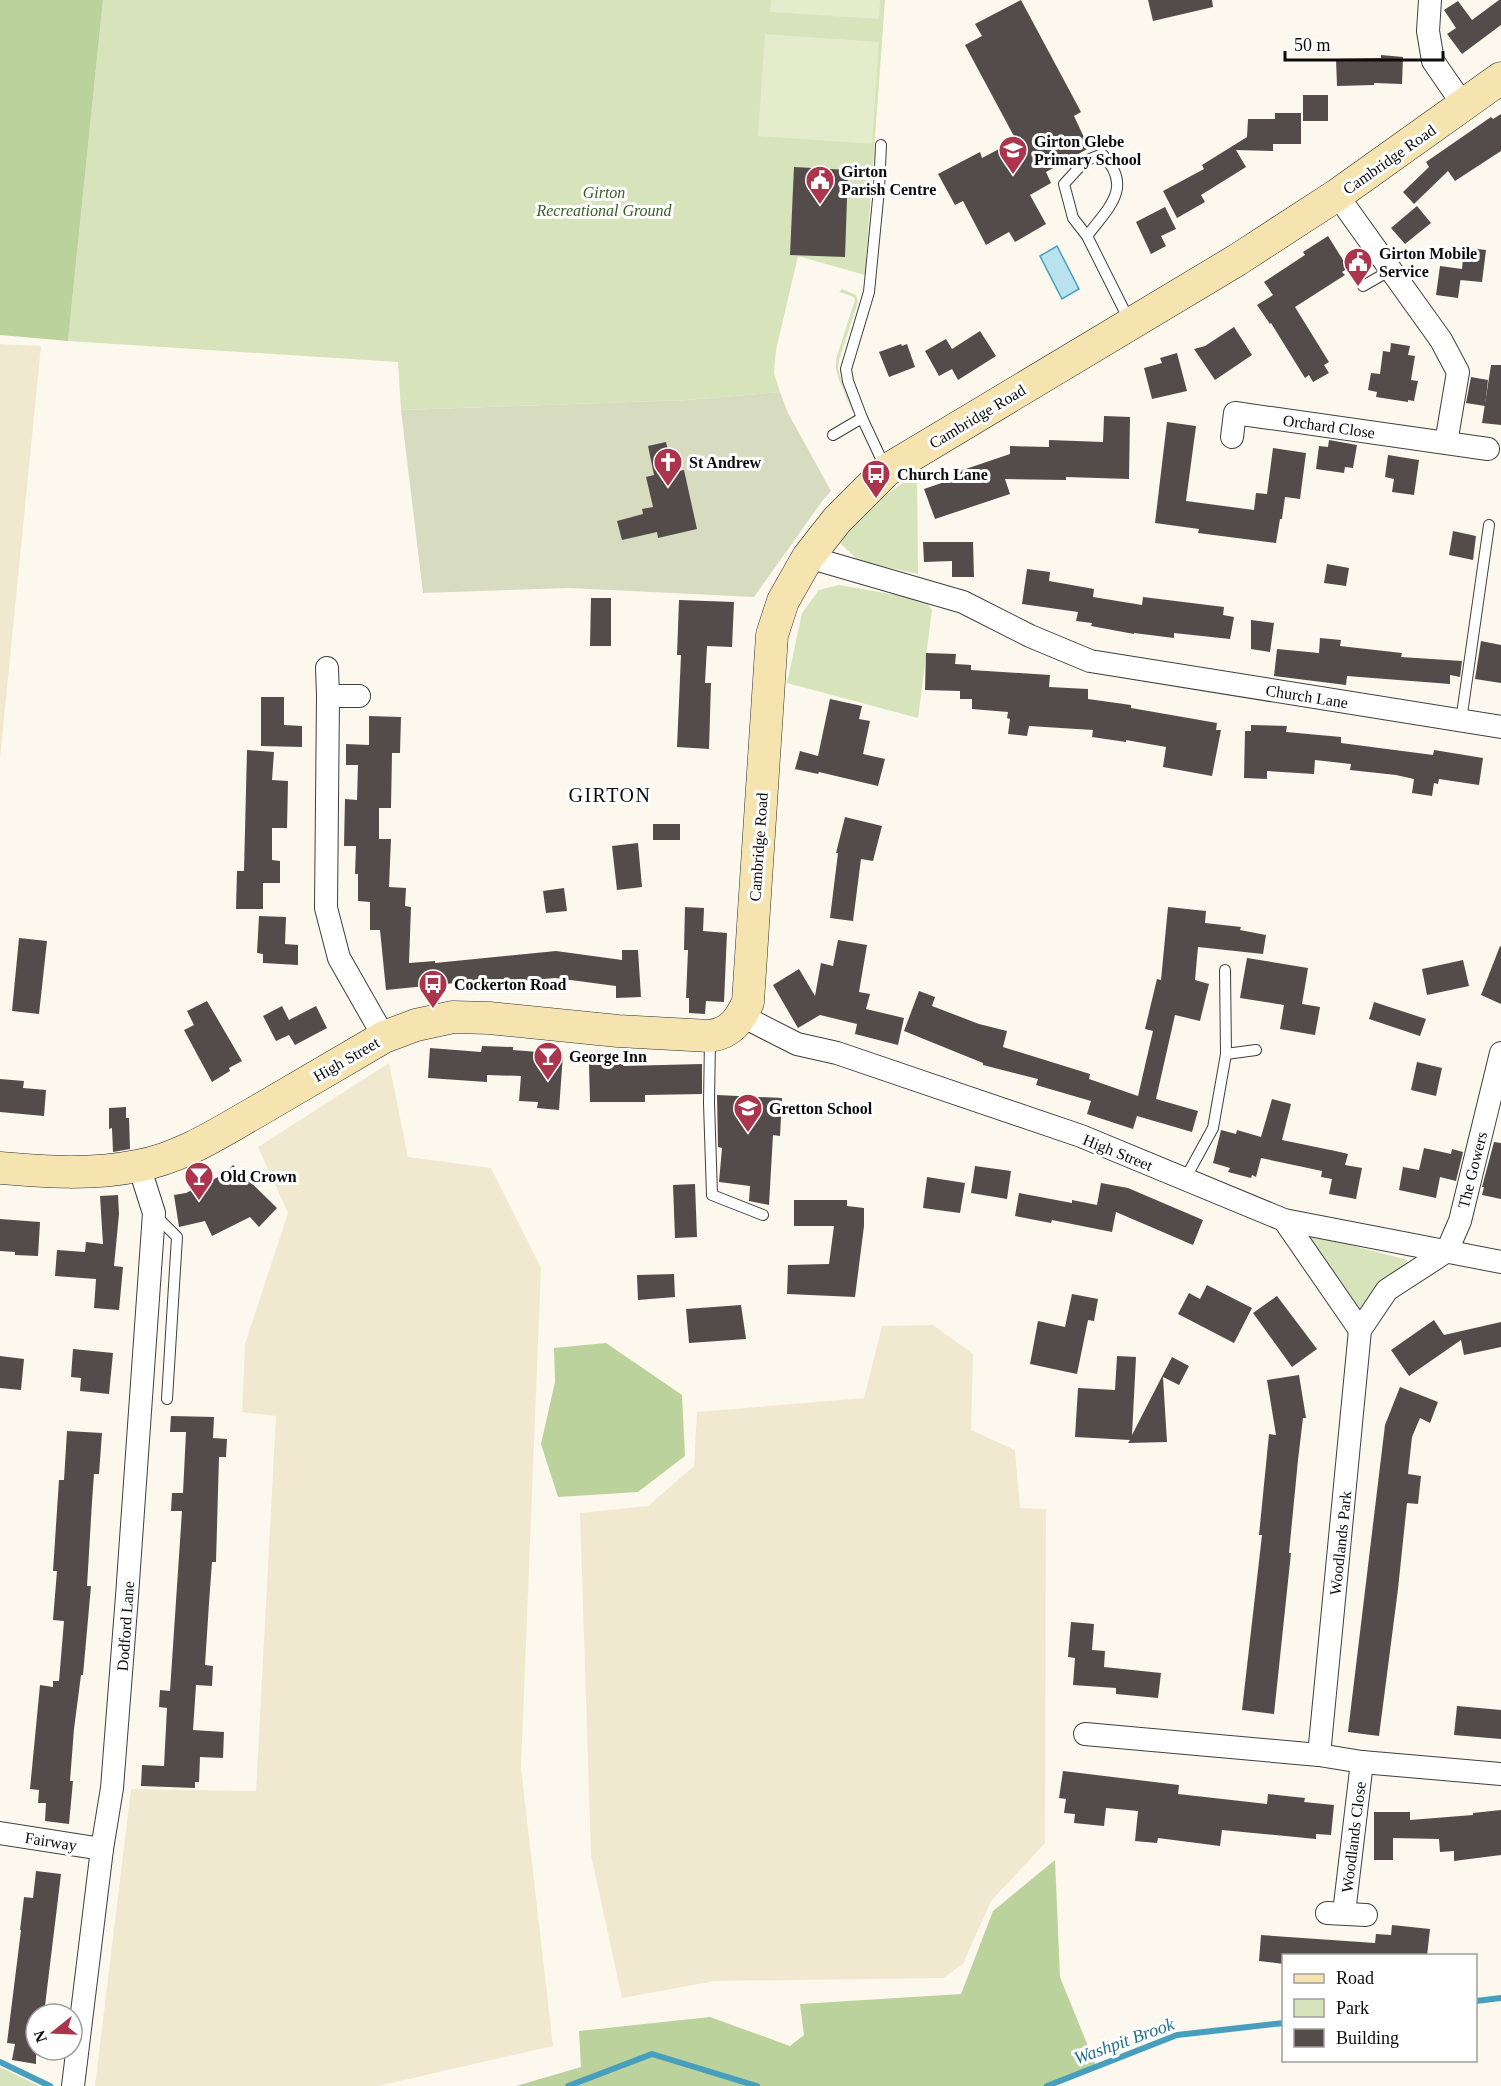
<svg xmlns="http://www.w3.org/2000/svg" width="1501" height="2086" font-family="'Times New Roman',serif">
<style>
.farmland{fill:#f0e9d0}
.green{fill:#d6e3bb}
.forest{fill:#bcd29c}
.cemetery{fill:#d7dcc1}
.pitch{fill:#e5eccc}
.water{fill:#b8e2ee;stroke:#489fbd;stroke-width:1.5}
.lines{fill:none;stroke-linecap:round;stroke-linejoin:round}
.stream{stroke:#489fbd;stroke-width:6}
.building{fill:#534c4a}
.lane-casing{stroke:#3f3f3f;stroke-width:12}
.street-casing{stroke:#3f3f3f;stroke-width:24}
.secondary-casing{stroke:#2e2e2e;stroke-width:33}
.lane{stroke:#fff;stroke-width:10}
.street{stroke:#fff;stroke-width:22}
.secondary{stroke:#f5e4b0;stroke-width:32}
.labels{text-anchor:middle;stroke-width:6;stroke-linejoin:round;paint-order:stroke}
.poi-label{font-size:16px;font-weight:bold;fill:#0c0c0c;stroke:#fff;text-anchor:start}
.street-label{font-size:16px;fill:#0c0c0c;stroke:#fff}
.park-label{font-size:16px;font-style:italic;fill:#385c25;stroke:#fff}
.water-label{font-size:18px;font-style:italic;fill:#25708f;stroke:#fff}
.quarter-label{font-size:20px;letter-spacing:1.5px;fill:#0c0c0c;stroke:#fff}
</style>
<rect width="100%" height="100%" fill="#fdf8ed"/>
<g class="farmland">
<polygon points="0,344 41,346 0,759"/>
<polygon points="389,1063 408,1157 491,1168 541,1268 521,1768 553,2046 378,2086 95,2086 131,1789 256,1791 276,1416 242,1412 245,1344 288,1213 258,1147"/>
<polygon points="933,1325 973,1354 971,1430 1015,1450 1020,1508 1046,1509 1045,1843 991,1901 963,1964 943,1978 715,1981 622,1998 591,1855 580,1513 648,1506 694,1466 697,1412 864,1398 882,1326"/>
</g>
<g class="green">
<polygon points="103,0 885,0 865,275 798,256 776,350 774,373 780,392 687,400 401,410 398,362 68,341"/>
<polygon points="842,289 856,295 858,302 839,360 838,368 841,379 854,410 852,411 839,380 836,369 836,359 855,300 854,297 839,292"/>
<polygon points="917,473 918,574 859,561 838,541 873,504"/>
<polygon points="839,585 925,600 932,610 918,718 787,683 802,613 819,590"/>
<polygon points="1300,1232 1408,1260 1401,1268 1389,1276 1356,1314"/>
<polygon points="0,2067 39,2086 0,2086"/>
</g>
<g class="forest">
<polygon points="0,0 103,0 68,341 0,335"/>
<polygon points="606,1343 682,1395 685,1456 638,1492 558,1497 541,1444 555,1382 554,1348"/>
<polygon points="1055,1860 1060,1977 1096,2066 1047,2086 516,2086 581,2067 579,2031 710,2017 790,2046 804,2035 800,2004 961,1994 993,1911"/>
</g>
<polygon class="cemetery" points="780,392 788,413 831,491 823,500 754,597 569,588 423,593 401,410 687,400"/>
<g class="pitch">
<polygon points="771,0 880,0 879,19 770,12"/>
<polygon points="765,34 879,42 872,144 758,136"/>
</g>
<polygon class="water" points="1057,246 1079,289 1062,299 1040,256"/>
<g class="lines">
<g class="stream">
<polyline points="1476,2001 1501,1998"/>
<polyline points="0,2062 50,2086"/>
<polyline points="568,2086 652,2054 757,2086"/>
<polyline points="1047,2086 1177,2035 1284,2023"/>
</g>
</g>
<g class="building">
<polygon points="1021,0 1081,112 1074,116 1089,148 1046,172 1051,183 1030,195 1046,224 1015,242 1009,232 986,245 963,201 955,205 938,174 980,152 982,158 1016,140 965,45 982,36 975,24"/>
<polygon points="1148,0 1212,0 1213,7 1153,21"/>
<polygon points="1499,0 1501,0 1501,25 1462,54 1447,34 1456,28 1444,10 1458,1 1472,20"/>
<polygon points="1381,55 1403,57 1402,84 1374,83 1374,85 1337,86 1336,59 1381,58"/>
<rect x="1303" y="95" width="25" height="26"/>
<polygon points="1275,113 1301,113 1301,144 1273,144 1273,151 1236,150 1246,167 1201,195 1205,202 1177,218 1163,191 1204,169 1202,165 1247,137 1248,119 1275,119"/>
<polygon points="1501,114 1501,151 1455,181 1448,171 1414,204 1403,192 1429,167 1426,162 1491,117 1493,119"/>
<polygon points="794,167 848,170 845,257 790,255"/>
<polygon points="1417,206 1431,223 1405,244 1391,228"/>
<polygon points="1165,207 1176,229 1161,236 1166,246 1151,254 1136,222"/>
<polygon points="1328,236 1348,268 1342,272 1345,275 1295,307 1329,362 1324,365 1329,373 1313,382 1309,375 1305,378 1271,323 1270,324 1257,305 1273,295 1264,282 1305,255 1303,252"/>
<polygon points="1464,247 1486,250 1482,282 1460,280 1461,276 1458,298 1436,295 1440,266 1462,269"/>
<polygon points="1234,327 1252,355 1215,380 1194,349 1205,346"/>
<polygon points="980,331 996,356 958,380 952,369 939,376 925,351 946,339 952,349"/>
<polygon points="1391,343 1410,346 1408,355 1415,356 1411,380 1418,381 1414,401 1408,400 1408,402 1376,397 1377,392 1368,390 1371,373 1380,374 1383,351 1390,352"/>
<polygon points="901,344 902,346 907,344 915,367 889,377 879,352"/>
<polygon points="1177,353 1187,391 1152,399 1144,368 1162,363 1160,358"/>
<polygon points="1491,365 1501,365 1501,425 1482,423"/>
<polygon points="1471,377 1488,380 1485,406 1466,403"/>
<polygon points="1104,416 1130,417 1129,479 1066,477 1066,480 1005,479 1010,494 935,519 924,489 956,478 954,473 1010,454 1010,446 1049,447 1049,440 1103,442"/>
<polygon points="1167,422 1196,426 1186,501 1254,510 1256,493 1267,494 1273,448 1306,453 1300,499 1285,497 1282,519 1280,519 1276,543 1198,533 1199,529 1155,523"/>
<polygon points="1329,440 1357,445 1353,468 1345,467 1344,473 1316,469 1319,446 1328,447"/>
<polygon points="666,442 673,472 684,470 697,529 658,538 657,532 622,540 617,521 643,514 642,509 653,507 646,477 654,475 648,446"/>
<polygon points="1388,455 1419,460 1414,495 1392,492 1394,479 1385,477"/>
<polygon points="1453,531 1476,536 1473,560 1449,555"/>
<polygon points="923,542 973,542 974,577 952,577 952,561 924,562"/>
<polygon points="1327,564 1349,568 1346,586 1324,583"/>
<polygon points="1027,569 1050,572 1049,581 1094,589 1093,597 1142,605 1143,597 1224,607 1223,615 1234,617 1230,639 1174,633 1174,638 1134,633 1134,634 1091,626 1092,623 1076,621 1078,612 1022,604"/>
<polygon points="591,598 611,598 611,646 590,646"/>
<polygon points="679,600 734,602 732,647 707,646 705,683 711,683 709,749 677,747 681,655 677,655"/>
<polygon points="1251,620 1274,623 1270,652 1251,649"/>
<polygon points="1320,638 1341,640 1340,646 1402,653 1401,657 1462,661 1460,677 1450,675 1450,684 1347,676 1346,685 1274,676 1277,649 1319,653"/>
<polygon points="1481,641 1501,645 1501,683 1475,679"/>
<polygon points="926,653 956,654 955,664 971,665 971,670 1050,675 1049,687 1088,689 1088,699 1131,705 1131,708 1217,723 1216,730 1221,730 1212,776 1163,767 1166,747 1126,740 1126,742 1092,737 1093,730 1029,726 1027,736 1008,734 1010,719 1007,718 1008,712 972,709 972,699 960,699 960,691 925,690"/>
<polygon points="261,697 284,697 284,725 302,726 302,747 261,746"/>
<polygon points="830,699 862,706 859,719 870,721 863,754 885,759 878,786 819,772 818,774 795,769 800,751 818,756"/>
<polygon points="369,716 401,717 400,753 392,753 391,808 379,808 379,839 391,839 389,887 406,888 405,906 411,907 409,963 435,961 435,963 556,951 622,960 622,950 638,950 641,997 616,998 616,986 555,978 465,986 465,982 386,990 380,930 370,930 370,902 358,901 358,874 355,874 356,846 344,846 345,799 357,800 358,765 346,765 346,744 369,745"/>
<polygon points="1251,725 1287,726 1286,732 1341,737 1341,743 1433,755 1434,750 1483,758 1479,785 1439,779 1438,784 1434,783 1432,796 1412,793 1414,779 1396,775 1350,770 1351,764 1315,760 1314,774 1267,771 1267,779 1244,778 1245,731 1251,731"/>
<polygon points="247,750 274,752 272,780 288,781 287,828 272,828 272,860 280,861 280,883 263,883 263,909 236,909 237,871 244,871"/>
<polygon points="845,817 882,826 873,861 861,859 853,921 830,918 838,853 836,853"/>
<rect x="653" y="824" width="27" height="16"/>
<polygon points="638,843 642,887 617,890 612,846"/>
<polygon points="564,888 567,911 546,913 543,891"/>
<polygon points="685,907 704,908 703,931 727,933 724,1002 706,1001 705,1014 689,1013 689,998 686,998 688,950 684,950"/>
<polygon points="1168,907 1206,911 1205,923 1241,927 1240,930 1266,935 1263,954 1198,947 1195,980 1209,984 1200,1021 1175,1015 1156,1099 1198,1111 1192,1132 1137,1116 1133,1129 1087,1114 1091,1101 1036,1085 1038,1079 983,1065 983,1063 904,1031 919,991 935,997 932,1006 979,1024 1007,1031 1003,1047 1090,1074 1089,1079 1138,1096 1153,1031 1145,1029 1157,979 1161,980"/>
<polygon points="259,916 286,917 285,944 298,945 298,965 263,963 263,954 257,953"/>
<polygon points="19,938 47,941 39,1014 12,1011"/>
<polygon points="838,940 867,945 859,992 870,994 866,1009 904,1018 898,1045 855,1034 857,1024 820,1015 798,1028 773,985 799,969 815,996 821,963 833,966"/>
<polygon points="1500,946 1501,947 1501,1004 1481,995"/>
<polygon points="1247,958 1308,968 1302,1004 1320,1007 1315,1035 1280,1029 1284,1005 1240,998"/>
<polygon points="1463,960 1469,986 1427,995 1422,969"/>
<polygon points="207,1001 242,1061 229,1068 230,1071 212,1082 184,1030 194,1025 187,1011"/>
<polygon points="1374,1002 1426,1019 1420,1036 1369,1019"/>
<polygon points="282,1006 289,1020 316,1006 327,1028 295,1045 289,1035 276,1041 263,1016"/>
<polygon points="482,1046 513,1047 513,1050 563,1054 559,1110 537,1108 538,1102 519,1101 521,1076 487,1075 487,1082 428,1078 430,1048 481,1052"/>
<polygon points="1417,1062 1442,1068 1436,1096 1411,1090"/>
<polygon points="589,1064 623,1064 623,1066 702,1064 702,1094 645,1095 645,1102 590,1102"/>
<polygon points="0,1079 24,1081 23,1088 46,1090 44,1116 0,1112"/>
<polygon points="717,1095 782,1098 780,1136 773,1135 769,1205 749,1201 750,1186 719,1182 722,1148 718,1147"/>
<polygon points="1272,1099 1291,1104 1282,1140 1340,1152 1348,1154 1345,1165 1362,1168 1356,1199 1329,1194 1332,1179 1321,1177 1322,1171 1261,1158 1256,1177 1252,1175 1251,1178 1228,1172 1230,1168 1213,1163 1221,1130 1236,1134 1237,1130 1261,1137"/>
<polygon points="126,1107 126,1118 129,1118 130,1149 113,1152 112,1128 109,1129 109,1108"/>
<polygon points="1494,1142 1501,1143 1501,1199 1482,1195 1484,1187 1482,1187"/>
<polygon points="1424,1148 1451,1154 1452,1149 1463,1152 1456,1181 1440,1177 1436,1198 1399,1190 1403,1167 1419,1170"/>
<polygon points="233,1165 277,1208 259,1227 250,1217 212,1236 205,1221 179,1227 174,1195 186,1193 224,1174"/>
<polygon points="975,1166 1011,1171 1007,1199 971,1193"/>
<polygon points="927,1177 965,1183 960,1213 923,1208"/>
<polygon points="1101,1183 1128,1188 1203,1220 1193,1245 1116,1212 1112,1232 1052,1220 1051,1223 1015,1216 1019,1193 1072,1203 1072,1200 1097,1205"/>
<polygon points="695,1184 697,1237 675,1238 673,1185"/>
<polygon points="118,1195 119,1214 114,1266 123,1267 119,1310 94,1308 96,1279 55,1276 57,1250 85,1252 86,1242 103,1244 100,1196"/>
<polygon points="794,1200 847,1200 847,1206 864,1208 864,1226 855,1297 787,1294 788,1265 829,1264 834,1226 794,1226"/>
<polygon points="0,1219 40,1222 38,1256 15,1255 15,1252 0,1251"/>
<polygon points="674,1274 675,1297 638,1300 637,1275"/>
<polygon points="1207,1285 1252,1308 1234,1343 1178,1314 1189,1293 1200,1299"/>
<polygon points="1072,1294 1098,1299 1094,1321 1088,1320 1077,1374 1030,1364 1038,1321 1065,1327"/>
<polygon points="1277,1296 1317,1349 1292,1367 1253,1313"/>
<polygon points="741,1305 746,1339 689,1343 686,1309"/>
<polygon points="1434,1320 1444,1335 1501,1322 1501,1347 1464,1355 1461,1340 1409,1376 1391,1350"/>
<polygon points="73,1349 113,1353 109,1394 80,1391 81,1378 71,1377"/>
<polygon points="0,1356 24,1359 21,1390 0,1388"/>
<polygon points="1117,1356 1136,1357 1132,1435 1172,1357 1189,1366 1179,1385 1163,1377 1167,1442 1128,1443 1130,1440 1075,1437 1078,1388 1115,1390"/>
<polygon points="1299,1375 1306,1418 1303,1418 1298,1460 1289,1553 1291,1553 1274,1714 1242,1710 1262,1535 1259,1535 1269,1434 1276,1435 1267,1380"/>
<polygon points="1400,1387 1438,1402 1430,1423 1420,1418 1412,1437 1408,1474 1421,1476 1418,1504 1407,1503 1398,1589 1379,1736 1348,1732 1385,1425"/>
<polygon points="171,1416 214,1417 213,1438 227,1439 226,1457 219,1457 216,1562 212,1562 209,1603 205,1665 213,1666 212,1686 196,1685 193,1730 224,1732 223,1758 200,1757 199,1782 195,1782 195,1788 141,1786 142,1765 164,1766 167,1708 159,1707 160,1690 170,1691 182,1511 171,1511 172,1493 183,1493 186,1432 170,1432"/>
<polygon points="67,1431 102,1433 99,1474 94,1474 92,1502 87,1586 91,1586 83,1675 81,1675 74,1729 70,1781 73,1781 69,1824 45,1821 46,1803 38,1803 39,1790 30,1789 40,1685 53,1687 53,1681 59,1681 64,1621 53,1620 57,1571 53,1571 59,1480 64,1480"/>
<polygon points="1071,1622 1094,1624 1092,1650 1105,1651 1104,1667 1161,1673 1158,1698 1116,1694 1116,1688 1073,1685 1075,1658 1068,1657"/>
<polygon points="1457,1706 1501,1710 1501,1739 1454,1735"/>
<polygon points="1063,1771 1179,1785 1178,1794 1267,1804 1268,1794 1305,1798 1304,1802 1334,1805 1331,1835 1316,1834 1316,1839 1222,1830 1220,1846 1158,1838 1157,1843 1135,1841 1138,1811 1106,1808 1104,1826 1074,1823 1075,1814 1064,1813 1066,1799 1059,1798"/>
<polygon points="1501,1810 1501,1855 1454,1861 1454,1851 1440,1852 1439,1839 1393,1838 1393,1860 1374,1860 1374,1812 1410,1812 1410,1820 1473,1815 1473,1813"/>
<polygon points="36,1871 61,1874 44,2014 36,2014 36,2064 12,2060 15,2044 7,2043 21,1930 20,1930 24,1897 33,1898"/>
<polygon points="1392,1925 1430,1929 1427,1956 1284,1956 1284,1964 1259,1961 1261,1935 1375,1943 1376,1934 1391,1935"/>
</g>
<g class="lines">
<g class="lane-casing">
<g id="lane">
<path d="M1087 236C1109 207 1134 187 1102 154L1085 161 1064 184 1073 218 1087 236 1124 310 1131 321"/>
<polyline points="1363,286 1391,270"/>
<polyline points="862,418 848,381 846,369 869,292 879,189 881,145"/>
<polyline points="833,435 862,418 885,467"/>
<polyline points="1461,721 1489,525"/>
<polyline points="710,1039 709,1103 712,1195 763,1215"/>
<polyline points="1226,1054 1256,1050"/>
<polyline points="1185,1179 1213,1128 1226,1054 1225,970"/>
<polyline points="154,1214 177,1237 167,1399"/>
</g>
</g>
<g class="street-casing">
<g id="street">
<polyline points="1430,0 1428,31 1433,61 1464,106"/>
<polyline points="1337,195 1441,340 1458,372 1446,443"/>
<polyline points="1232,437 1235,413 1488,449"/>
<polyline points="808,557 963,602 1030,636 1090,661 1501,727"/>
<polyline points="327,668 328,696 359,696"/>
<polyline points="328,696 326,908 339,958 384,1037"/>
<polyline points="742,1016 797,1044 837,1053 1081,1136 1284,1220 1501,1262"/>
<polyline points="1284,1220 1360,1330"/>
<polyline points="1085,1734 1319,1755 1362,1762 1501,1774"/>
<polyline points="1319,1755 1360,1330 1387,1290 1447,1251 1460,1221 1501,1053"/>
<polyline points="0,1833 102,1849"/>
<polyline points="1327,1913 1366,1915"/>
<polyline points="1344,1913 1362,1762"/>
<polyline points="73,2086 102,1849 112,1788 127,1596 154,1213 139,1166"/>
</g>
</g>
<g class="secondary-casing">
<path id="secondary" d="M0 1168C45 1172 93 1175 137 1166 182 1158 222 1131 261 1109 302 1085 343 1061 384 1037L416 1025 453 1017 489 1018 618 1031 710 1036C731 1033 740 1020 748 1002L772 635 783 601 808 557 837 520 887 470 1237 260 1337 195 1501 78"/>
</g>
<use href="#lane" class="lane"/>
<use href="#street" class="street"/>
<use href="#secondary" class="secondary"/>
</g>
<defs>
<g id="school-pin" transform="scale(1.5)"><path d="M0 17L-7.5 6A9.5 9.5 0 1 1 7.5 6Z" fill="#ab354c" stroke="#fff"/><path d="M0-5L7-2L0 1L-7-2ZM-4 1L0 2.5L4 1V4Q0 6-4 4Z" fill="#fff"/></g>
<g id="civic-pin" transform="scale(1.5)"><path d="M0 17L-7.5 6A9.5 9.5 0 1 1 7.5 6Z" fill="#ab354c" stroke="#fff"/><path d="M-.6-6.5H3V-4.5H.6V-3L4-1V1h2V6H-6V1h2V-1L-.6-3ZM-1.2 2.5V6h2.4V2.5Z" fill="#fff"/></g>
<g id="church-pin" transform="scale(1.5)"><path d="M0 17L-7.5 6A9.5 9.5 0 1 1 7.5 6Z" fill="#ab354c" stroke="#fff"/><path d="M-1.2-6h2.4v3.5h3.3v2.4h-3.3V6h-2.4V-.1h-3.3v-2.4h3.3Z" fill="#fff"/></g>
<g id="bus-pin" transform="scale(1.5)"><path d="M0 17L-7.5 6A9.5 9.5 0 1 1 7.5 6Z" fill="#ab354c" stroke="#fff"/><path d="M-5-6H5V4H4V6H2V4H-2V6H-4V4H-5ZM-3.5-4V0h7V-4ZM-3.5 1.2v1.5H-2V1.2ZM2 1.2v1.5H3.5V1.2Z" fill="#fff"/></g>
<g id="bar-pin" transform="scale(1.5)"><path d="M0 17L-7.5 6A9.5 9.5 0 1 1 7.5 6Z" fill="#ab354c" stroke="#fff"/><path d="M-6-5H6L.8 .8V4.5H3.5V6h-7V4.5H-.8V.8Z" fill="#fff"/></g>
</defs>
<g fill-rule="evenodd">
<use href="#school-pin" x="1013" y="150"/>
<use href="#civic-pin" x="820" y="180"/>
<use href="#civic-pin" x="1358" y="262"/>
<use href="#church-pin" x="668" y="462"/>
<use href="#bus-pin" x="876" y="474"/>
<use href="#bus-pin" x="433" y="984"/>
<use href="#bar-pin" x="548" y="1056"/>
<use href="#school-pin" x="748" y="1108"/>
<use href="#bar-pin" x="199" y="1176"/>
</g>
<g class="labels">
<g class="poi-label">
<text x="1034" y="147">Girton Glebe<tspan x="1034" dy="18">Primary School</tspan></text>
<text x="841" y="177">Girton<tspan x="841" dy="18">Parish Centre</tspan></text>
<text x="1379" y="259">Girton Mobile<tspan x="1379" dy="18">Service</tspan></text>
<text x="689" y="468">St Andrew</text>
<text x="897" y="480">Church Lane</text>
<text x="454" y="990">Cockerton Road</text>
<text x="569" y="1062">George Inn</text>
<text x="769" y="1114">Gretton School</text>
<text x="220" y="1182">Old Crown</text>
</g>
<g class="street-label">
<text transform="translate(1389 159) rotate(-35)" y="6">Cambridge Road</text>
<text transform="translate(977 416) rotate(-31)" y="6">Cambridge Road</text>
<text transform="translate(1329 426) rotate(8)" y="6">Orchard Close</text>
<text transform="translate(1307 696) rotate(9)" y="6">Church Lane</text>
<text transform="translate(758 847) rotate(-86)" y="6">Cambridge Road</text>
<text transform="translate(346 1059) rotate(-30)" y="6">High Street</text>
<text transform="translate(1118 1152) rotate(22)" y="6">High Street</text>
<text transform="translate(1472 1170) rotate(-76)" y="6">The Gowers</text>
<text transform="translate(1340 1543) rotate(-84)" y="6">Woodlands Park</text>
<text transform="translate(125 1626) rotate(-86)" y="6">Dodford Lane</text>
<text transform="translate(1353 1837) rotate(-83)" y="6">Woodlands Close</text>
<text transform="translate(51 1841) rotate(9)" y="6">Fairway</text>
</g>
<g class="park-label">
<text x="604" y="198">Girton<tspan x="604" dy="18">Recreational Ground</tspan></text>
</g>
<g class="water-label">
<text transform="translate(1124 2041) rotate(-20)" y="6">Washpit Brook</text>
</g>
<g class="quarter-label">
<text x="610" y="802">GIRTON</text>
</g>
</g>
<rect x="1282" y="1954" width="195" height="108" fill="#ffffff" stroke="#9e9e9e" stroke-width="1.5"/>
<rect x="1294" y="1974" width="30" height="9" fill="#f5e4b0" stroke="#9e9e9e" stroke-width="1.5"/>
<text x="1336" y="1984" font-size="18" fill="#0c0c0c">Road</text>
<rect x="1294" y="1999" width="30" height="18" fill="#d6e3bb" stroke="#9e9e9e" stroke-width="1.5"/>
<text x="1336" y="2014" font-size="18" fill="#0c0c0c">Park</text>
<rect x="1294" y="2029" width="30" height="18" fill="#534c4a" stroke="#9e9e9e" stroke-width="1.5"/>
<text x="1336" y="2044" font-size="18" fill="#0c0c0c">Building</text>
<g transform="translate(54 2032) rotate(252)"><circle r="28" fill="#ffffff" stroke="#9e9e9e" stroke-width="1.5"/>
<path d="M0-4.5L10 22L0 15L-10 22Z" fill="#ab354c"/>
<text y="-9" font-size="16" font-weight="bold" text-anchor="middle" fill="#0c0c0c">N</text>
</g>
<path d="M1285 51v9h158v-9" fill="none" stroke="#0c0c0c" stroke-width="3"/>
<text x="1294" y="51" font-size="18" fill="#0c0c0c" stroke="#ffffff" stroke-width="4.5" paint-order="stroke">50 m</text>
</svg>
